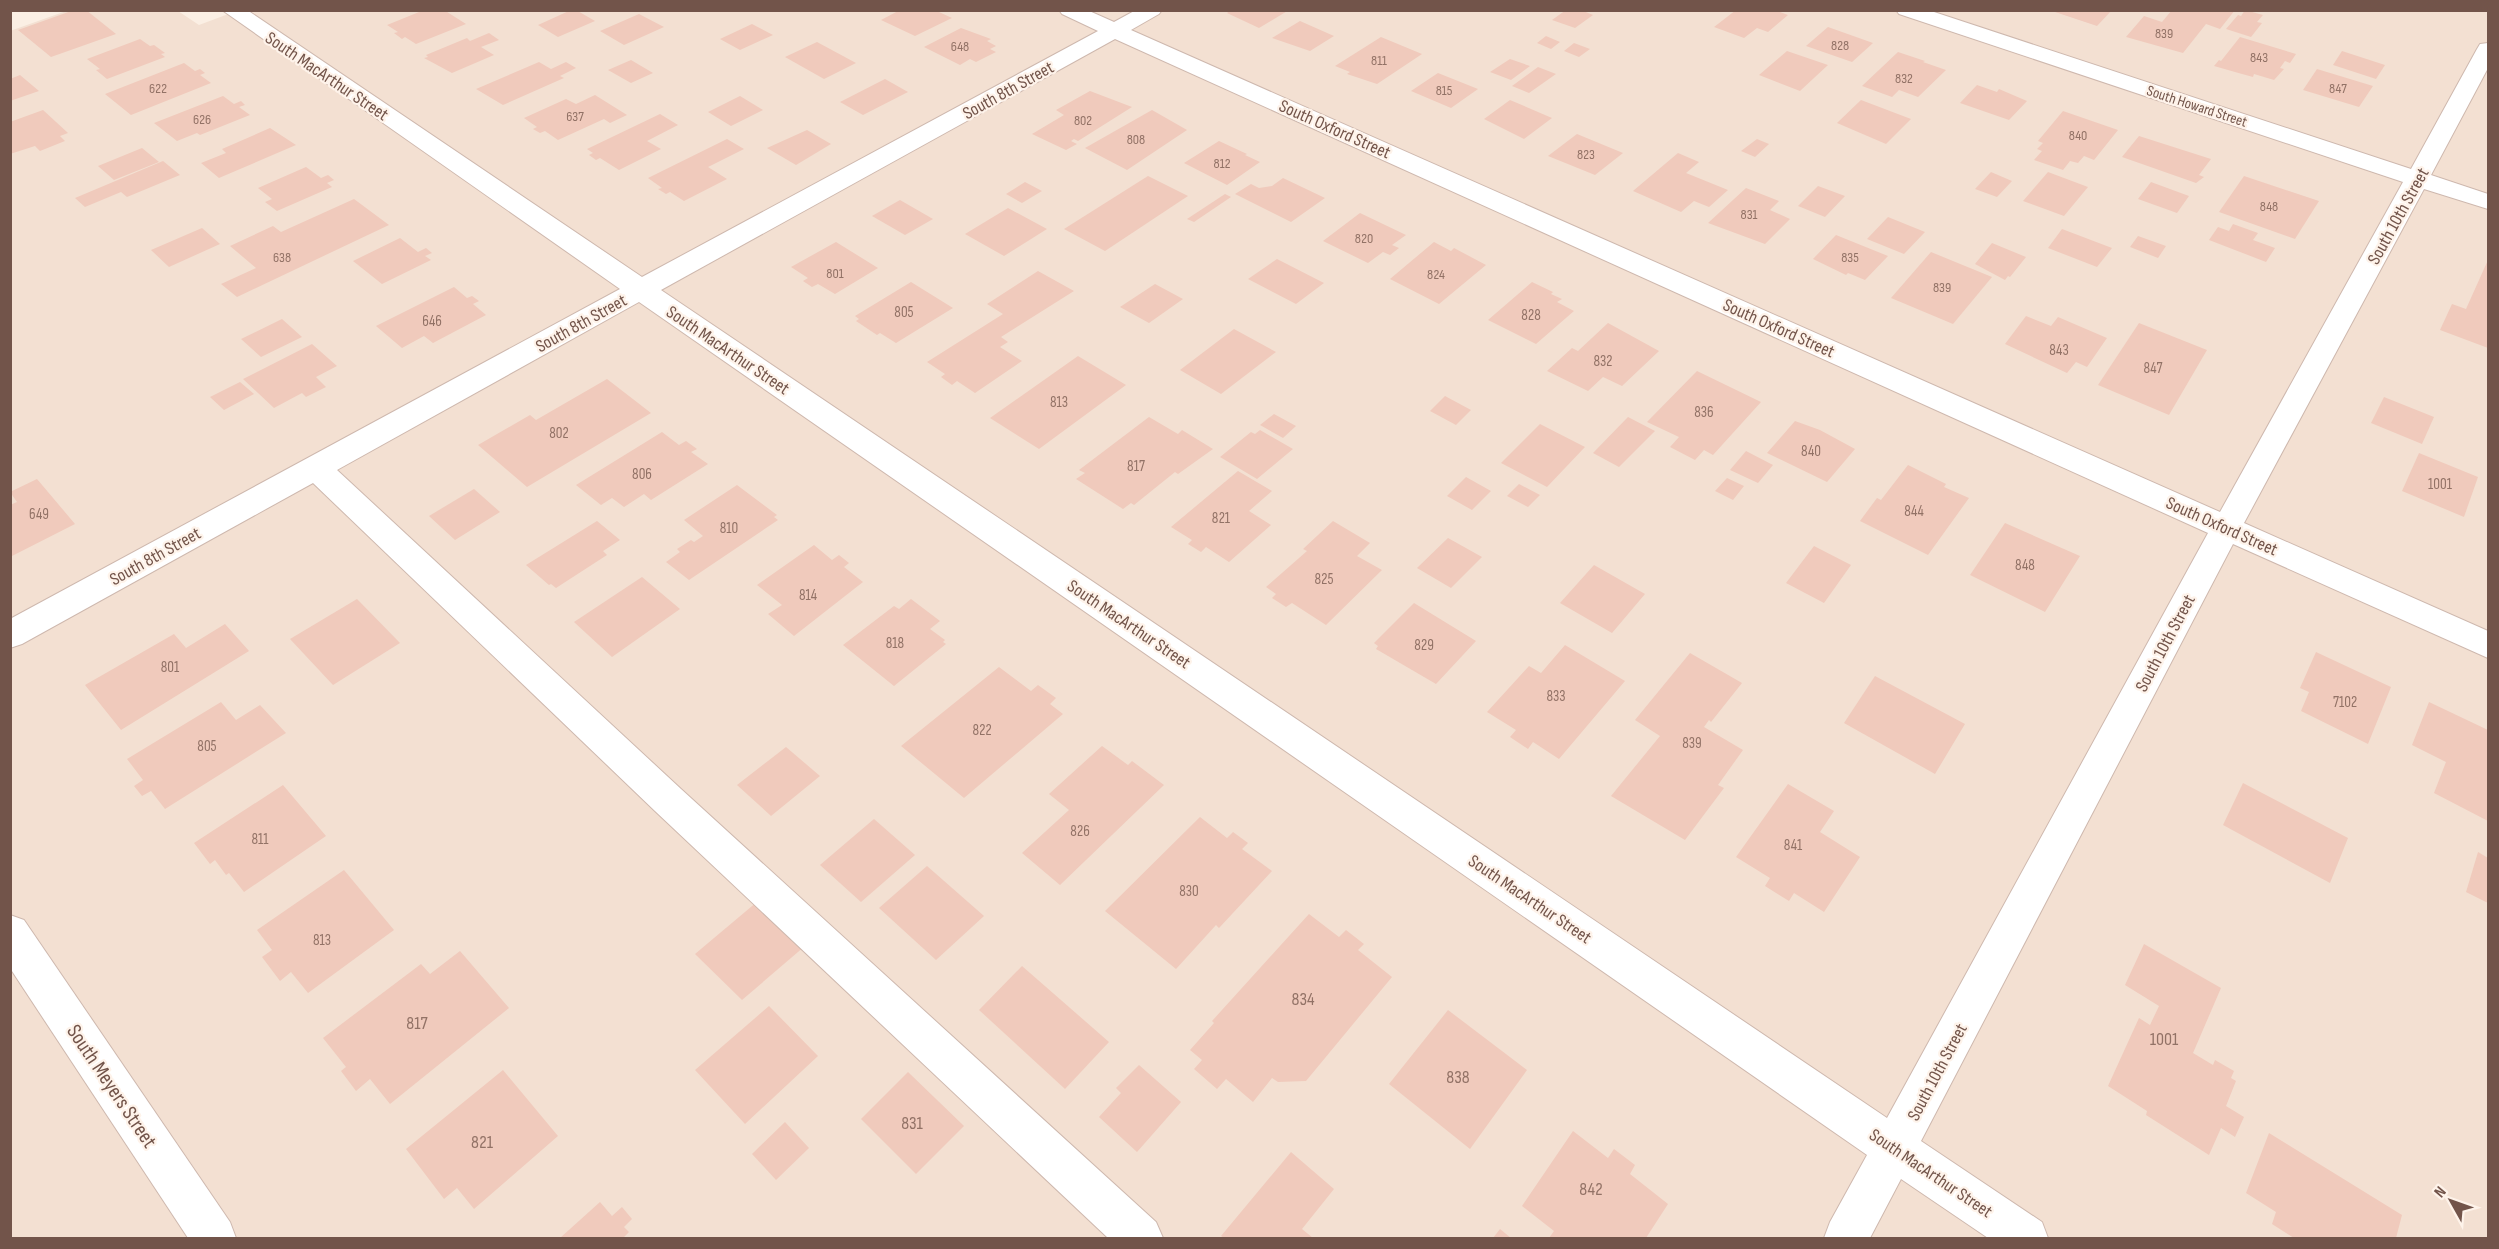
<svg xmlns="http://www.w3.org/2000/svg" width="2499" height="1249" font-family="'Sofia Sans Condensed',sans-serif">
<style>
.residential{fill:#f3e0d2}
.building{fill:#f0cabc}
.lines{fill:none;stroke-linecap:round;stroke-linejoin:round}
.minor-casing{stroke:#ceb8ae;stroke-width:2}
.minor{fill:#fff;fill-rule:evenodd}
.labels{text-anchor:middle;stroke-width:4.5;stroke-linejoin:round;paint-order:stroke}
.far-number-label{font-size:14px;fill:#927266}
.far-street-label{font-size:15px;fill:#72544a;stroke:#fef3ea}
.number-label{font-size:15px;fill:#927266}
.street-label{font-size:18px;fill:#72544a;stroke:#fef3ea}
.near-number-label{font-size:18px;fill:#927266}
.near-street-label{font-size:21px;fill:#72544a;stroke:#fef3ea}
</style>
<rect width="100%" height="100%" fill="#fbefe4"/>
<polygon class="residential" points="69,10 178,11 199,25 239,10 2488,11 2488,1238 11,1238 10,31"/>
<g class="building">
<polygon points="74,10 86,10 116,34 51,57 18,30"/>
<polygon points="424,10 444,10 466,24 416,44 405,37 402,39 394,33 398,32 387,25"/>
<polygon points="571,10 576,10 595,21 558,37 538,25"/>
<polygon points="900,10 943,10 939,12 952,18 915,36 881,20"/>
<polygon points="1231,10 1289,10 1259,28 1227,13"/>
<polygon points="1566,10 1581,10 1593,15 1575,28 1552,20"/>
<polygon points="1736,10 1775,10 1788,15 1768,32 1757,28 1744,38 1714,27"/>
<polygon points="2049,10 2112,10 2097,26"/>
<polygon points="2172,10 2187,12 2235,10 2220,29 2206,24 2183,53 2126,37 2144,16 2162,22"/>
<polygon points="2245,10 2263,15 2257,22 2262,23 2251,37 2226,29 2238,15 2241,16"/>
<polygon points="639,14 664,27 624,45 600,31"/>
<polygon points="1300,21 1334,36 1310,51 1272,38"/>
<polygon points="752,24 773,35 740,50 720,39"/>
<polygon points="1828,27 1873,43 1852,62 1806,46"/>
<polygon points="961,28 991,39 987,41 996,46 990,49 996,52 976,62 970,59 960,65 924,47"/>
<polygon points="489,33 499,40 481,47 494,55 452,73 424,58 428,57 426,55 467,38 470,41"/>
<polygon points="1546,36 1560,42 1551,49 1537,43"/>
<polygon points="1381,37 1422,54 1377,84 1347,74 1350,72 1335,66"/>
<polygon points="2240,37 2296,54 2290,63 2285,61 2280,68 2284,69 2274,80 2254,74 2253,77 2242,74 2214,66 2219,60 2221,61"/>
<polygon points="140,39 150,46 154,45 165,53 161,54 165,57 107,79 96,70 100,69 87,59"/>
<polygon points="817,42 856,63 824,79 785,57"/>
<polygon points="1574,43 1590,49 1579,57 1564,51"/>
<polygon points="1787,51 1828,65 1800,91 1759,75"/>
<polygon points="2342,51 2385,65 2376,79 2333,65"/>
<polygon points="1898,52 1925,61 1923,62 1946,70 1918,97 1899,90 1892,97 1862,86"/>
<polygon points="1510,59 1530,66 1511,80 1490,72"/>
<polygon points="631,60 653,73 631,83 608,70"/>
<polygon points="539,62 551,69 566,62 576,68 560,76 564,78 503,105 476,89"/>
<polygon points="184,63 195,71 200,69 205,73 200,75 211,83 131,115 105,94"/>
<polygon points="1538,67 1556,74 1529,93 1512,86"/>
<polygon points="2317,69 2373,86 2359,107 2303,90"/>
<polygon points="1438,73 1478,89 1451,108 1411,91"/>
<polygon points="20,75 39,91 10,101 10,79"/>
<polygon points="885,79 908,92 863,115 840,102"/>
<polygon points="1977,85 1997,92 1999,89 2027,101 2009,120 1960,103"/>
<polygon points="1090,91 1132,107 1078,141 1074,139 1071,141 1077,144 1066,150 1032,134 1064,115 1056,110"/>
<polygon points="595,95 627,115 610,123 604,119 558,140 545,131 540,133 533,129 537,127 524,118 566,99 576,104"/>
<polygon points="223,96 234,104 241,101 245,105 239,107 250,115 200,135 197,133 177,141 154,123"/>
<polygon points="740,96 763,110 731,126 708,112"/>
<polygon points="1510,100 1552,118 1524,139 1484,119"/>
<polygon points="1861,100 1911,119 1886,144 1837,123"/>
<polygon points="43,110 68,133 60,136 65,141 40,151 35,146 10,154 10,122"/>
<polygon points="1152,110 1187,130 1127,170 1085,148"/>
<polygon points="2063,111 2118,130 2094,160 2084,156 2078,163 2070,161 2063,170 2034,160 2042,151 2037,149 2043,143 2038,141"/>
<polygon points="660,114 678,125 647,141 661,149 619,170 600,158 596,160 589,155 593,153 587,149"/>
<polygon points="270,128 296,145 219,178 201,163 226,153 222,149"/>
<polygon points="807,130 831,144 796,165 767,148"/>
<polygon points="1577,134 1623,153 1595,175 1548,156"/>
<polygon points="2139,136 2211,159 2199,175 2204,177 2196,183 2122,157"/>
<polygon points="727,139 744,149 708,167 727,179 684,201 670,192 666,194 658,189 662,188 648,178"/>
<polygon points="1757,139 1769,144 1755,157 1741,151"/>
<polygon points="1219,141 1247,154 1245,155 1260,162 1227,185 1184,163"/>
<polygon points="142,148 159,162 114,180 98,166"/>
<polygon points="1678,153 1699,162 1686,173 1728,190 1709,207 1694,201 1681,212 1633,191"/>
<polygon points="163,161 180,175 127,197 121,192 85,207 75,198"/>
<polygon points="306,167 321,178 328,175 334,180 327,183 332,187 277,211 265,202 272,199 258,188"/>
<polygon points="1991,172 2012,181 1997,197 1975,189"/>
<polygon points="2048,172 2088,187 2064,216 2023,201"/>
<polygon points="1148,176 1188,196 1105,251 1064,229"/>
<polygon points="2244,176 2319,201 2295,239 2219,212"/>
<polygon points="1283,178 1325,198 1291,222 1235,194 1251,184 1259,188 1272,186"/>
<polygon points="1025,182 1042,191 1022,203 1006,194"/>
<polygon points="2151,182 2189,196 2177,213 2138,199"/>
<polygon points="1818,186 1845,196 1825,217 1798,206"/>
<polygon points="1746,188 1779,201 1770,210 1790,219 1765,244 1708,223"/>
<polygon points="1225,194 1231,197 1194,222 1187,219"/>
<polygon points="354,199 389,225 237,297 221,284 256,268 230,246 273,226 281,232"/>
<polygon points="900,200 933,219 905,235 872,216"/>
<polygon points="1008,208 1047,229 1004,256 965,234"/>
<polygon points="1360,213 1406,235 1392,245 1399,248 1390,255 1383,252 1368,263 1323,241"/>
<polygon points="1888,217 1925,232 1904,254 1867,239"/>
<polygon points="2233,224 2258,233 2253,240 2275,248 2266,262 2209,240 2218,227 2229,231"/>
<polygon points="202,228 220,244 169,267 151,250"/>
<polygon points="2062,229 2112,248 2097,267 2048,248"/>
<polygon points="1836,235 1888,256 1865,280 1848,273 1846,275 1813,259"/>
<polygon points="2138,236 2166,246 2158,258 2130,247"/>
<polygon points="400,238 418,252 426,248 432,253 425,256 431,260 382,284 353,261"/>
<polygon points="836,242 878,268 835,294 818,284 812,287 803,281 808,278 791,267"/>
<polygon points="1434,242 1451,251 1454,248 1486,265 1439,304 1390,279"/>
<polygon points="1992,243 2026,257 2010,277 2008,276 2005,280 1975,264"/>
<polygon points="1931,252 1992,277 1953,324 1891,298"/>
<polygon points="1277,259 1324,283 1296,304 1248,279"/>
<polygon points="2488,260 2488,348 2440,330 2452,304 2466,309"/>
<polygon points="1038,271 1074,291 1001,337 1008,342 1000,347 1022,361 975,393 957,381 952,385 941,377 945,374 927,362 1003,314 987,304"/>
<polygon points="911,282 953,308 896,343 880,333 877,335 856,321 859,319 855,316"/>
<polygon points="1532,282 1553,292 1551,294 1562,299 1557,302 1574,311 1536,344 1488,320"/>
<polygon points="1155,284 1183,299 1149,323 1120,307"/>
<polygon points="454,287 467,298 472,296 479,301 473,304 486,315 433,343 424,336 402,348 376,326"/>
<polygon points="2026,316 2051,326 2058,317 2107,338 2087,367 2076,362 2067,373 2005,344"/>
<polygon points="282,319 302,337 261,357 241,339"/>
<polygon points="1608,323 1659,351 1622,386 1603,377 1588,391 1547,371 1572,348 1578,351"/>
<polygon points="2139,323 2207,350 2169,415 2098,385"/>
<polygon points="1234,329 1276,352 1221,394 1180,370"/>
<polygon points="312,344 337,366 316,377 326,387 306,397 302,393 274,408 243,379"/>
<polygon points="1078,356 1126,385 1039,449 990,418"/>
<polygon points="1697,371 1761,402 1713,455 1704,450 1695,460 1670,447 1679,437 1647,422"/>
<polygon points="607,379 651,413 527,487 478,445 530,415 536,420"/>
<polygon points="240,382 254,394 224,410 210,397"/>
<polygon points="1445,396 1471,410 1456,425 1430,411"/>
<polygon points="2384,397 2434,417 2422,444 2371,423"/>
<polygon points="1274,414 1296,426 1283,438 1260,425"/>
<polygon points="1149,417 1178,434 1182,430 1213,449 1178,474 1175,472 1134,505 1131,503 1123,509 1076,479 1085,473 1079,470"/>
<polygon points="1628,417 1655,431 1619,467 1593,453"/>
<polygon points="1795,421 1820,430 1855,449 1827,482 1767,453"/>
<polygon points="1540,424 1585,447 1547,487 1501,463"/>
<polygon points="1260,430 1293,449 1257,479 1220,457 1251,432 1255,434"/>
<polygon points="662,432 679,445 686,441 697,449 691,452 708,464 651,500 644,494 624,507 612,498 601,505 576,485"/>
<polygon points="1746,451 1773,465 1758,483 1730,470"/>
<polygon points="2419,453 2478,477 2464,517 2402,491"/>
<polygon points="1908,465 1946,484 1944,487 1969,498 1928,555 1860,521 1877,498 1881,500"/>
<polygon points="1238,471 1272,491 1249,511 1271,525 1229,562 1206,547 1201,552 1188,544 1192,540 1171,527"/>
<polygon points="1466,477 1491,491 1472,510 1447,496"/>
<polygon points="1727,478 1744,486 1733,500 1715,491"/>
<polygon points="37,479 75,524 10,557 10,505 17,502 10,492"/>
<polygon points="1519,484 1540,495 1528,507 1507,496"/>
<polygon points="737,485 777,515 774,517 778,520 689,580 666,562 680,552 677,549 691,540 694,542 703,536 684,520"/>
<polygon points="474,489 500,512 455,540 429,516"/>
<polygon points="597,521 620,540 603,551 607,555 556,588 551,584 549,585 526,565"/>
<polygon points="1333,521 1370,543 1357,556 1382,570 1326,625 1292,603 1286,607 1272,598 1276,594 1266,587 1307,551 1303,549"/>
<polygon points="2005,523 2080,556 2045,612 1970,575"/>
<polygon points="1448,538 1482,557 1451,588 1417,568"/>
<polygon points="814,545 832,560 839,555 849,563 844,567 863,582 794,636 768,614 782,605 757,585"/>
<polygon points="1814,546 1851,565 1824,603 1786,583"/>
<polygon points="1594,565 1645,594 1612,633 1560,603"/>
<polygon points="642,577 680,609 612,657 574,622"/>
<polygon points="357,599 400,643 333,685 290,639"/>
<polygon points="911,599 940,621 930,629 945,640 943,642 946,644 894,686 843,645 894,606 899,609"/>
<polygon points="1414,603 1476,641 1436,684 1376,649 1378,646 1374,643"/>
<polygon points="225,624 249,651 121,730 85,685 174,634 186,648"/>
<polygon points="1565,645 1625,681 1559,759 1533,742 1528,749 1510,737 1516,730 1487,712 1529,666 1541,673"/>
<polygon points="2316,652 2391,687 2368,744 2301,711 2309,692 2300,688"/>
<polygon points="1690,653 1742,683 1711,722 1709,720 1704,727 1743,750 1718,785 1724,788 1685,840 1611,796 1660,736 1635,720"/>
<polygon points="999,667 1031,691 1038,685 1056,698 1050,704 1063,714 964,798 901,746"/>
<polygon points="1875,676 1965,724 1935,774 1844,723"/>
<polygon points="221,702 236,720 260,705 286,733 165,809 151,791 142,796 134,786 143,780 127,759"/>
<polygon points="2429,702 2488,730 2488,821 2434,793 2446,762 2412,745"/>
<polygon points="1102,746 1128,765 1132,761 1164,785 1060,885 1022,853 1069,810 1049,794"/>
<polygon points="786,747 820,776 771,816 737,785"/>
<polygon points="2243,783 2348,838 2330,883 2223,825"/>
<polygon points="1788,784 1834,811 1820,832 1860,857 1824,912 1794,893 1789,901 1765,886 1770,878 1736,857"/>
<polygon points="283,785 326,836 244,892 229,873 226,875 215,860 210,864 194,843"/>
<polygon points="1200,817 1227,838 1233,832 1248,843 1242,849 1272,871 1219,928 1216,925 1176,969 1105,911"/>
<polygon points="874,819 915,855 861,902 820,865"/>
<polygon points="2478,852 2488,858 2488,903 2466,892"/>
<polygon points="927,866 984,916 936,960 879,908"/>
<polygon points="344,870 394,930 308,993 291,972 280,981 262,957 272,950 257,930"/>
<polygon points="758,901 805,946 742,1000 695,954"/>
<polygon points="1309,914 1339,937 1346,930 1364,944 1358,950 1392,977 1306,1081 1278,1082 1272,1078 1253,1102 1226,1079 1217,1089 1194,1069 1202,1060 1190,1050 1214,1023 1212,1021"/>
<polygon points="2144,944 2221,988 2193,1053 2213,1065 2215,1060 2234,1071 2231,1078 2236,1081 2226,1106 2244,1117 2235,1137 2221,1128 2209,1155 2146,1115 2147,1111 2108,1086 2139,1018 2150,1025 2159,1006 2125,985"/>
<polygon points="460,951 509,1008 390,1104 370,1079 356,1091 341,1071 346,1067 323,1038 421,964 430,974"/>
<polygon points="1022,966 1109,1042 1065,1089 979,1010"/>
<polygon points="769,1006 818,1056 745,1124 695,1070"/>
<polygon points="1448,1010 1527,1070 1470,1149 1389,1084"/>
<polygon points="1139,1065 1181,1102 1137,1152 1099,1117 1121,1093 1116,1088"/>
<polygon points="503,1070 558,1136 474,1209 457,1188 444,1199 406,1149"/>
<polygon points="908,1072 964,1126 916,1174 861,1119"/>
<polygon points="785,1122 809,1148 776,1180 752,1154"/>
<polygon points="1573,1131 1608,1158 1614,1149 1635,1165 1630,1174 1668,1204 1646,1238 1549,1238 1554,1231 1522,1206"/>
<polygon points="2269,1133 2402,1215 2396,1238 2294,1238 2272,1224 2276,1212 2246,1193"/>
<polygon points="1291,1152 1334,1189 1302,1229 1313,1238 1224,1238 1221,1236"/>
<polygon points="600,1202 612,1216 622,1207 632,1219 624,1227 629,1232 624,1237 626,1238 560,1238"/>
<polygon points="1500,1229 1511,1238 1493,1238"/>
</g>
<g class="lines">
<g class="minor-casing">
<g id="minor">
<path d="M222 10H247L642 277 1098 31 1062 14 1059 10H1087L1114 22 1136 10H1162L1159 14 1131 30 2220 512 2403 182 1899 14 1896 10H1928L2411 169 2477 49 2480 44 2488 43V68L2431 175 2488 194V209L2424 189 2244 523 2488 631V658L2233 544 1921 1141 2042 1222 2048 1238H1988L1901 1179 1870 1238H1824L1830 1222 1867 1155 639 302 337 470 681 789 1156 1222 1163 1238H1108L655 811 313 483 22 644 10 648V619L620 289ZM1115 39 2208 533 1887 1118 661 290Z"/>
<polygon points="10,915 24,920 230,1222 236,1238 188,1238 10,968"/>
</g>
</g>
<use href="#minor" class="minor"/>
</g>
<g class="labels">
<g class="far-number-label">
<text x="2164" y="38">839</text>
<text x="1840" y="50">828</text>
<text x="960" y="51">648</text>
<text x="2259" y="62">843</text>
<text x="1379" y="65">811</text>
<text x="1904" y="83">832</text>
<text x="158" y="93">622</text>
<text x="2338" y="93">847</text>
<text x="1444" y="95">815</text>
<text x="575" y="121">637</text>
<text x="202" y="124">626</text>
<text x="1083" y="125">802</text>
<text x="2078" y="140">840</text>
<text x="1136" y="144">808</text>
<text x="1586" y="159">823</text>
<text x="1222" y="168">812</text>
<text x="2269" y="211">848</text>
<text x="1749" y="219">831</text>
<text x="1364" y="243">820</text>
<text x="282" y="262">638</text>
<text x="1850" y="262">835</text>
<text x="835" y="278">801</text>
<text x="1436" y="279">824</text>
<text x="1942" y="292">839</text>
</g>
<g class="far-street-label">
<text transform="translate(2197 106) rotate(18)" y="5">South Howard Street</text>
</g>
<g class="number-label">
<text x="904" y="317">805</text>
<text x="1531" y="320">828</text>
<text x="432" y="326">646</text>
<text x="2059" y="355">843</text>
<text x="1603" y="366">832</text>
<text x="2153" y="373">847</text>
<text x="1059" y="407">813</text>
<text x="1704" y="417">836</text>
<text x="559" y="438">802</text>
<text x="1811" y="456">840</text>
<text x="1136" y="471">817</text>
<text x="642" y="479">806</text>
<text x="2440" y="489">1001</text>
<text x="1914" y="516">844</text>
<text x="39" y="519">649</text>
<text x="1221" y="523">821</text>
<text x="729" y="533">810</text>
<text x="2025" y="570">848</text>
<text x="1324" y="584">825</text>
<text x="808" y="600">814</text>
<text x="895" y="648">818</text>
<text x="1424" y="650">829</text>
<text x="170" y="672">801</text>
<text x="1556" y="701">833</text>
<text x="2345" y="707">7102</text>
<text x="982" y="735">822</text>
<text x="1692" y="748">839</text>
<text x="207" y="751">805</text>
<text x="1080" y="836">826</text>
<text x="260" y="844">811</text>
<text x="1793" y="850">841</text>
<text x="1189" y="896">830</text>
<text x="322" y="945">813</text>
</g>
<g class="street-label">
<text transform="translate(327 76) rotate(34)" y="6">South MacArthur Street</text>
<text transform="translate(1008 90) rotate(-29)" y="6">South 8th Street</text>
<text transform="translate(1335 129) rotate(24)" y="6">South Oxford Street</text>
<text transform="translate(2398 216) rotate(-61)" y="6">South 10th Street</text>
<text transform="translate(581 323) rotate(-29)" y="6">South 8th Street</text>
<text transform="translate(1779 328) rotate(24)" y="6">South Oxford Street</text>
<text transform="translate(728 350) rotate(34)" y="6">South MacArthur Street</text>
<text transform="translate(2222 526) rotate(24)" y="6">South Oxford Street</text>
<text transform="translate(155 556) rotate(-29)" y="6">South 8th Street</text>
<text transform="translate(1129 624) rotate(34)" y="6">South MacArthur Street</text>
<text transform="translate(2165 643) rotate(-62)" y="6">South 10th Street</text>
<text transform="translate(1530 899) rotate(34)" y="6">South MacArthur Street</text>
<text transform="translate(1937 1072) rotate(-62)" y="6">South 10th Street</text>
<text transform="translate(1931 1173) rotate(34)" y="6">South MacArthur Street</text>
</g>
<g class="near-number-label">
<text x="1303" y="1005">834</text>
<text x="417" y="1029">817</text>
<text x="2164" y="1045">1001</text>
<text x="1458" y="1083">838</text>
<text x="912" y="1129">831</text>
<text x="482" y="1148">821</text>
<text x="1591" y="1195">842</text>
</g>
<g class="near-street-label">
<text transform="translate(112 1086) rotate(56)" y="7">South Meyers Street</text>
</g>
</g>
<rect width="2499" height="1249" fill="none" stroke="#72544a" stroke-width="24"/>
<g transform="translate(2451 1201) rotate(310)" stroke="#fef3ea" stroke-width="4.5" paint-order="stroke">
<path d="M0-4.5L10 22L0 15L-10 22Z" fill="#72544a"/>
<text y="-9" font-size="16" font-weight="bold" text-anchor="middle" fill="#72544a">N</text>
</g>
</svg>
